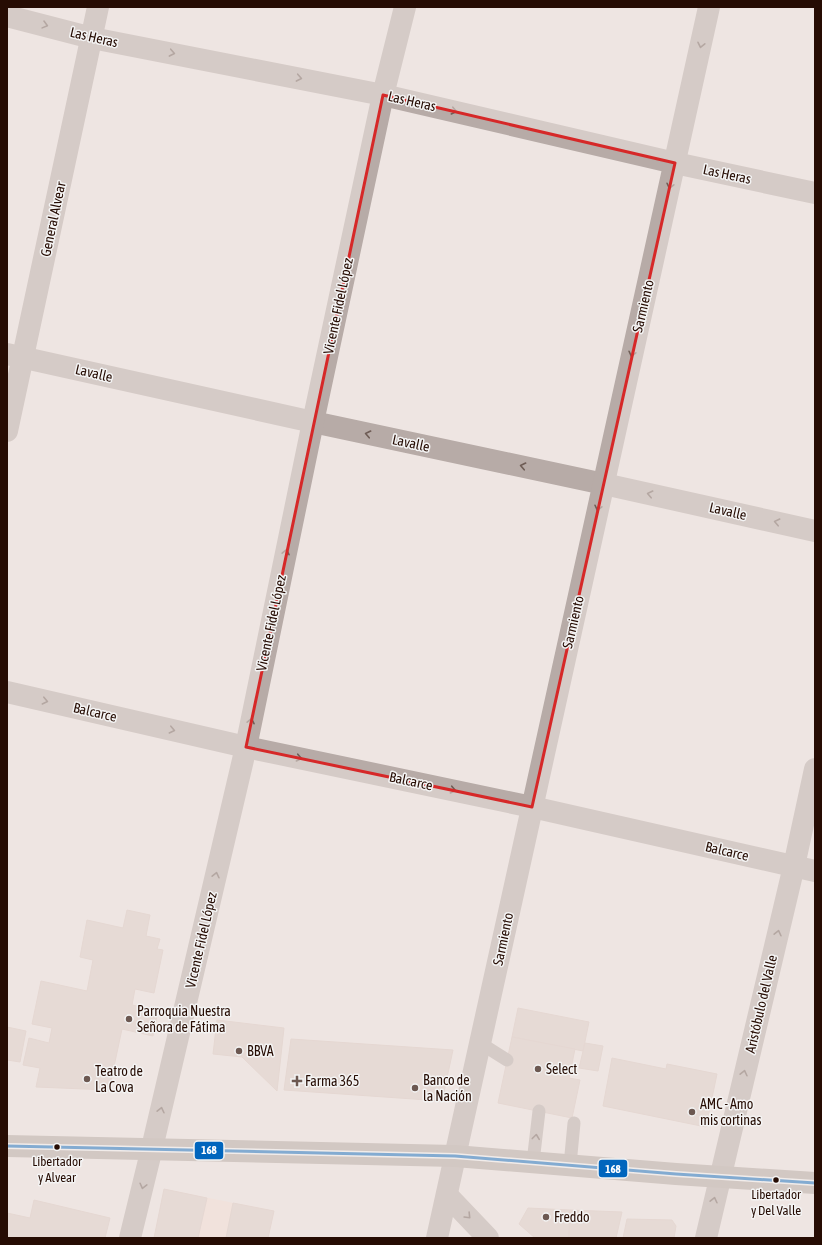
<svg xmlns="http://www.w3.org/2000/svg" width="822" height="1245" font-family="'Asap Condensed',sans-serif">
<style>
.built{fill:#f4ddd4}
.building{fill:#dcccc6;stroke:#d9c6bf}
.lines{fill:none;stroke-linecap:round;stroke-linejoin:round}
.lane{stroke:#b7aba7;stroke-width:13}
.street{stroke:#b7aba7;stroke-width:22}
.secondary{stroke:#b7aaa6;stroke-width:22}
.primary{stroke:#b0a49e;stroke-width:22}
.bus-1-casing{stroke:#f4f4f4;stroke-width:6}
.bus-1{stroke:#0065bd;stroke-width:3}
.oneway{stroke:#6e5c55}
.marked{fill:none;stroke:#d62828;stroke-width:3;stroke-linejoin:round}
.poi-dot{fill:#6c5851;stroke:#f4f4f4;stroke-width:1.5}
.bus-dot{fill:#260c03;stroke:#f4f4f4;stroke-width:1.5}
.labels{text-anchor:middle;stroke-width:3;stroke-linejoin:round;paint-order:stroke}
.bus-label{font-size:13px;fill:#260c03;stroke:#f4f4f4}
.street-label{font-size:14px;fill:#260c03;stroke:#f4f4f4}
.poi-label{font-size:14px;fill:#260c03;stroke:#f4f4f4;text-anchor:start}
.line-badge{stroke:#f4f4f4;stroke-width:1.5}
.badge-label{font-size:11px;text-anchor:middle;font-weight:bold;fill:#fff}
</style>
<rect width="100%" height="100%" fill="#eee5e2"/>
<polygon class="built" points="164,1189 274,1211 268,1238 154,1238"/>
<g class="building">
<polygon points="127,910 150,915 146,936 160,939 157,949 163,950 154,993 135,989 132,1005 158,1010 153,1036 122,1029 109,1090 36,1087 40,1068 23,1065 29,1038 49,1043 52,1028 32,1024 41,981 87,991 93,960 80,957 87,920 123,928"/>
<polygon points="518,1008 589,1022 583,1051 512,1037"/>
<polygon points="217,1020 284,1028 277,1091 242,1057 213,1054"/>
<polygon points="7,1027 26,1031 20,1062 7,1060"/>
<polygon points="512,1037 575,1049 569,1078 580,1080 572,1118 498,1103"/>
<polygon points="291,1039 453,1050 442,1101 284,1090"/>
<polygon points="585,1043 603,1046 598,1071 579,1068"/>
<polygon points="612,1058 666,1069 667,1064 717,1074 706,1127 603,1106"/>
<polygon points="164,1189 207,1198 198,1238 154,1238"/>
<polygon points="34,1200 110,1218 105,1238 7,1238 7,1213 30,1218"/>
<polygon points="233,1203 274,1211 268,1238 226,1238"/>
<polygon points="528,1208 570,1210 569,1238 535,1238 519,1224"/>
<polygon points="570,1210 622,1212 616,1238 569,1238"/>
<polygon points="627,1219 672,1220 676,1226 674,1238 623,1238"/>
</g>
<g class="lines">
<g class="lane">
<polyline points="480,1043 507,1060"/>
<polyline points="533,1162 539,1111"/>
<polyline points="570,1165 574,1123"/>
</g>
<g class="street">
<polyline points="7,16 92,38 383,95 675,163 815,193"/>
<polyline points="7,354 313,422 604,484 815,531"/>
<polyline points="7,692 246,747 532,807 815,871"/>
<polyline points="447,1195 488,1238"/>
<polyline points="130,1238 152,1148 246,747 313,422 383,95 405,7"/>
<polyline points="437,1238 709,7"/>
<polyline points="706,1238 794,866 815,769"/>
</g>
<polyline class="secondary" points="7,431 98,7"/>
<polyline class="primary" points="7,1146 455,1156 676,1174 815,1183"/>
<g class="bus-1-casing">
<polyline id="bus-1" points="7,1146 455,1156 676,1174 815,1183"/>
</g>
<use href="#bus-1" class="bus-1"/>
</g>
<defs><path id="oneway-chevron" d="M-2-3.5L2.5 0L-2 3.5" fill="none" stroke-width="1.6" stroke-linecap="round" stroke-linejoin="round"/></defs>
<g class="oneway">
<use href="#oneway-chevron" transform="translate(45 25) rotate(15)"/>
<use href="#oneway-chevron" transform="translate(701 45) rotate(102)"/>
<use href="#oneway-chevron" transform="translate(172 53) rotate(11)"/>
<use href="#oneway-chevron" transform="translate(299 78) rotate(11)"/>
<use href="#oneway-chevron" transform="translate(454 111) rotate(13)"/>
<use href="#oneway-chevron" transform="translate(670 186) rotate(103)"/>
<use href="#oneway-chevron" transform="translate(632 354) rotate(103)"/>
<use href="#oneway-chevron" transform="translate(368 434) rotate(-168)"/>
<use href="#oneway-chevron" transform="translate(523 466) rotate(-168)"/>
<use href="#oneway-chevron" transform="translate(650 494) rotate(-167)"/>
<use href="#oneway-chevron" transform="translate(598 508) rotate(103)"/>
<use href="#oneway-chevron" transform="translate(777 522) rotate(-167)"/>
<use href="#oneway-chevron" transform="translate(286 552) rotate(-78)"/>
<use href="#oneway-chevron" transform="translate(45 701) rotate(13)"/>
<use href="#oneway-chevron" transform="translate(251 721) rotate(-78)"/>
<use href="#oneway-chevron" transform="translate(172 730) rotate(13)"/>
<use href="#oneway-chevron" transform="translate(299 758) rotate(12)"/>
<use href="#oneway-chevron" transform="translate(453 790) rotate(12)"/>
<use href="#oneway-chevron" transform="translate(216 875) rotate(-77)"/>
<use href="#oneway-chevron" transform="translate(778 933) rotate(-77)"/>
<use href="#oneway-chevron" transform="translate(744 1073) rotate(-77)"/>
<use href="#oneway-chevron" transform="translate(161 1110) rotate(-77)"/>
<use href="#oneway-chevron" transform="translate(536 1137) rotate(-83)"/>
<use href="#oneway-chevron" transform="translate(143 1186) rotate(104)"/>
<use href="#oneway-chevron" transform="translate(714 1200) rotate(-77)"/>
<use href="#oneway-chevron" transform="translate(468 1216) rotate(46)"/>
</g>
<path d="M0 0H822V1245H0ZM383 95 675 163 532 807 246 747Z" fill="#eee5e2" fill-opacity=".55" fill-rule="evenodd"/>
<path class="marked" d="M383 95 675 163 532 807 246 747Z"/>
<g class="poi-dot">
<circle cx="129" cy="1019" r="4"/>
<circle cx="239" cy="1051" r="4"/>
<circle cx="538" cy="1069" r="4"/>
<circle cx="87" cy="1079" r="4"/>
<path d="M295 1075h4v4h4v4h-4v4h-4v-4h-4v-4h4z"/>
<circle cx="415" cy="1088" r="4"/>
<circle cx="692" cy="1112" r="4"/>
<circle cx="546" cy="1217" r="4"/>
</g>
<g class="bus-dot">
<circle cx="57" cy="1147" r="3.5"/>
<circle cx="776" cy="1180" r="3.5"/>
</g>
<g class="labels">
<g class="bus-label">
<text x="57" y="1166">Libertador<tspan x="57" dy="16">y Alvear</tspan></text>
<text x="776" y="1199">Libertador<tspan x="776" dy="16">y Del Valle</tspan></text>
</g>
<g class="street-label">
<text transform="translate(94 37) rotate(13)" y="5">Las Heras</text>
<text transform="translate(412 101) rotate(13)" y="5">Las Heras</text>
<text transform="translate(727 174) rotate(12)" y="5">Las Heras</text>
<text transform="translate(53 219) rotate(-78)" y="5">General Alvear</text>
<text transform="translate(338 306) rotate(-78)" y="5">Vicente Fidel López</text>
<text transform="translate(643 306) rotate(-77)" y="5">Sarmiento</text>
<text transform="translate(94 373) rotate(13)" y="5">Lavalle</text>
<text transform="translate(411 443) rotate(12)" y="5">Lavalle</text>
<text transform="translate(728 511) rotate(13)" y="5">Lavalle</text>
<text transform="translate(573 622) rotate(-77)" y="5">Sarmiento</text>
<text transform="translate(271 623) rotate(-78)" y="5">Vicente Fidel López</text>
<text transform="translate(95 712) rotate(13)" y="5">Balcarce</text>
<text transform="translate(411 781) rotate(12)" y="5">Balcarce</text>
<text transform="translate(727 851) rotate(13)" y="5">Balcarce</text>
<text transform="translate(503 939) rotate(-78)" y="5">Sarmiento</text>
<text transform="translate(201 940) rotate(-77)" y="5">Vicente Fidel López</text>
<text transform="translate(761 1004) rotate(-77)" y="5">Aristóbulo del Valle</text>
</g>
<g class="poi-label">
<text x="137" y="1016">Parroquia Nuestra<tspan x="137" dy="16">Señora de Fátima</tspan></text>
<text x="247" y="1056">BBVA</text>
<text x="546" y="1074">Select</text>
<text x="95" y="1076">Teatro de<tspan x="95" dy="16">La Cova</tspan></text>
<text x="423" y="1085">Banco de<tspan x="423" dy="16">la Nación</tspan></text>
<text x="305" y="1086">Farma 365</text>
<text x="700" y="1109">AMC - Amo<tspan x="700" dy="16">mis cortinas</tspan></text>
<text x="554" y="1222">Freddo</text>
</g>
</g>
<g class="line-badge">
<rect x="194" y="1141" width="30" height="19" rx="4" fill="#0065bd"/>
<rect x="598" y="1159" width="30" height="19" rx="4" fill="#0065bd"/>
</g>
<g class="badge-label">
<text x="209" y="1154">168</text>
<text x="613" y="1173">168</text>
</g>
<rect width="822" height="1245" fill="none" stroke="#260c03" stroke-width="16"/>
</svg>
